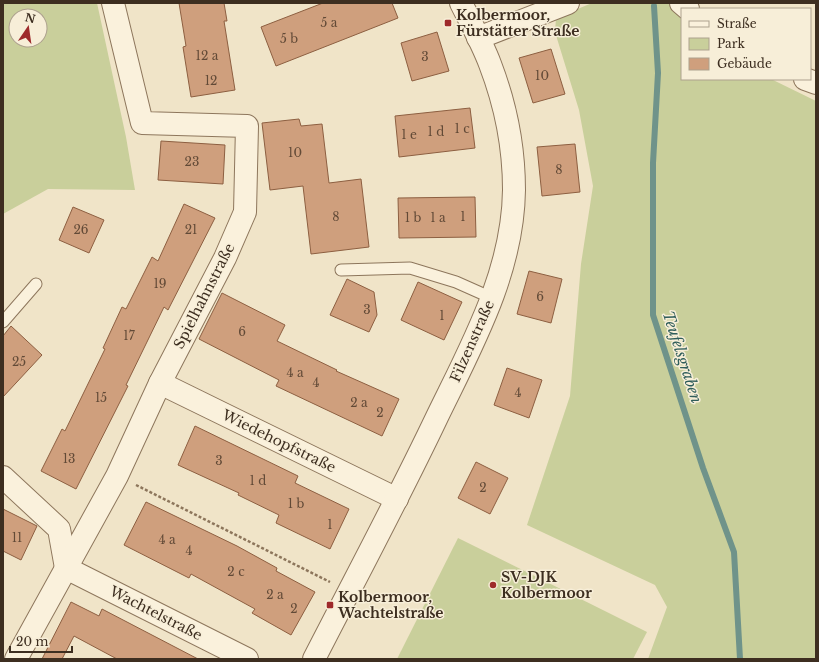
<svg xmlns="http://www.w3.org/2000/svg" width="819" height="662" font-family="'Libre Baskerville',serif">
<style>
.green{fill:#c9cf9b;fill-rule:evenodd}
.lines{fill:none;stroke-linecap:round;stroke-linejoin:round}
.stream{stroke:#6f938a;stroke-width:6}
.building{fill:#cf9f7d;stroke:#8d5f41}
.lane-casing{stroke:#8d765c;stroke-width:13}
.street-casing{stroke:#8d765c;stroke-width:24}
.path{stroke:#8d765c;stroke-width:2.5;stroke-dasharray:3 2;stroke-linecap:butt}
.lane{stroke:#faf1dc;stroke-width:11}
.street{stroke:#faf1dc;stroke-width:22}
.poi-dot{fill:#9e2a2b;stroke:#f7eed8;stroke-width:1.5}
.labels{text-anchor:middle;stroke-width:3;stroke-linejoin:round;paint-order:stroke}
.number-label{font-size:12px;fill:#624a37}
.poi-label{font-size:14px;font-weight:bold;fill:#3d2e20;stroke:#f7eed8;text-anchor:start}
.street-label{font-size:14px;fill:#3d2e20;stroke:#f7eed8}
.water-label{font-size:15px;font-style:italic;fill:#2f5d5a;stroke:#f7eed8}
</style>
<rect width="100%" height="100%" fill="#f0e4c8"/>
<g class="green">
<path d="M3 3H97L126 137 135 190 48 189 3 214ZM16 16H40V40H16Z"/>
<polygon points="592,3 668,3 682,17 682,79 771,79 816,101 816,659 648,659 667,607 655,585 527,525 570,396 581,264 593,186 579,110 555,32 556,18"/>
<polygon points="458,538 647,632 633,659 397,659"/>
</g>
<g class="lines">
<polyline class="stream" points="654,6 658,73 653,163 653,315 703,468 734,552 740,659"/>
</g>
<g class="building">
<polygon points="179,3 224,3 227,21 224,21 235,90 191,97 183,47 186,46"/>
<polygon points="323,3 392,3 398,18 276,66 261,27"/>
<polygon points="437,32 449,71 412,81 401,43"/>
<polygon points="551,49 565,94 533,103 519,58"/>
<polygon points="470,108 475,148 399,157 395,116"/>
<polygon points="299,119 301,126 322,124 329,183 361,179 369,247 311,254 303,186 270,190 262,123"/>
<polygon points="161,141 225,145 223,184 158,180"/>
<polygon points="575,144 580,192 542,196 537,147"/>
<polygon points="475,197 476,237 399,238 398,198"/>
<polygon points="184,204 215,218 168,310 164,307 126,385 128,386 76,489 41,471 62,429 65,431 105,349 103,348 122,307 126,309 152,257 158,261"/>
<polygon points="73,207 104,220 89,253 59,240"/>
<polygon points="529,271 562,279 551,323 517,314"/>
<polygon points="347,279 374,292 377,315 369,332 330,315"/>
<polygon points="418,282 462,302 444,340 401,320"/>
<polygon points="222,293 285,325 277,341 337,370 336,371 399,399 382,436 276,386 279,380 199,339"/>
<polygon points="11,326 42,355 3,397 3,336"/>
<polygon points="507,368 542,380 529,418 494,405"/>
<polygon points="195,426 298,476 295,483 349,509 330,549 276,523 279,515 238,495 239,493 178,465"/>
<polygon points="476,462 508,478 490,514 458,498"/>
<polygon points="146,502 237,546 277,568 276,571 315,592 291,635 252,613 255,609 191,574 189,578 124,545"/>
<polygon points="3,509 37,526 21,560 3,551"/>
<polygon points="71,602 99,616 102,609 198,659 117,659 74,636 62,659 42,659"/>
</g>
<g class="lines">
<g class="lane-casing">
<g id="lane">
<polyline points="341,270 410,268 456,282 492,298"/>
<polyline points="3,322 36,284"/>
</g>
</g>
<g class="street-casing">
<g id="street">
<polyline points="681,3 688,9"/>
<polyline points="478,38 568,3"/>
<polyline points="805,79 816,83"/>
<polyline points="160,383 397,499"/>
<polyline points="3,477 59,529 66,568 247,659"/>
<polyline points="16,659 117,476 160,383 225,258 245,212 247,126 142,123 113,3"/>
<path d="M314 659C355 579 398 499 437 417 472 345 513 272 514 190 514 148 505 103 490 64 482 43 471 23 461 3"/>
</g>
</g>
<polyline class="path" points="136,485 330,582"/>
<use href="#lane" class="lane"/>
<use href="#street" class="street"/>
</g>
<g class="poi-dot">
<rect x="444" y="19" width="8" height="8" rx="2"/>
<circle cx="493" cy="585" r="4"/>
<rect x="326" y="601" width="8" height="8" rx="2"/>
</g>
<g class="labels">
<g class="number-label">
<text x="329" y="27">5 a</text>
<text x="289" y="43">5 b</text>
<text x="207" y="60">12 a</text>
<text x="425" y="61">3</text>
<text x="542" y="80">10</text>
<text x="211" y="85">12</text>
<text x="462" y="133">1 c</text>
<text x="436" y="136">1 d</text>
<text x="409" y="139">1 e</text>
<text x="295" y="157">10</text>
<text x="192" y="166">23</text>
<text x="559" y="174">8</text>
<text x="336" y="221">8</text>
<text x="463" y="221">1</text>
<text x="413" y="222">1 b</text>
<text x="438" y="222">1 a</text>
<text x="81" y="234">26</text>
<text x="191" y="234">21</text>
<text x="160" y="288">19</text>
<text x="540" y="301">6</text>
<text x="367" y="314">3</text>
<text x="442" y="320">1</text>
<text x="242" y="336">6</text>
<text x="129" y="340">17</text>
<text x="19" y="366">25</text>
<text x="295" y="377">4 a</text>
<text x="316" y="387">4</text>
<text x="518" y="397">4</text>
<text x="101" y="402">15</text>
<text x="359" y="407">2 a</text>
<text x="380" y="417">2</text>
<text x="69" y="463">13</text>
<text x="219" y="465">3</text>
<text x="258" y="485">1 d</text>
<text x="483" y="492">2</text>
<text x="296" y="508">1 b</text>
<text x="330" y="529">1</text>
<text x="17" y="542">11</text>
<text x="167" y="544">4 a</text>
<text x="189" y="555">4</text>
<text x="236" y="576">2 c</text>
<text x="275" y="599">2 a</text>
<text x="294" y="613">2</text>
</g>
<g class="poi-label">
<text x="456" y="20">Kolbermoor,<tspan x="456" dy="16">Fürstätter Straße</tspan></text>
<text x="501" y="582">SV-DJK<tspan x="501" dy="16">Kolbermoor</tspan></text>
<text x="338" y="602">Kolbermoor,<tspan x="338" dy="16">Wachtelstraße</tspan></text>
</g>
<g class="street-label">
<text transform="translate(204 296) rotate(-63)" y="5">Spielhahnstraße</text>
<text transform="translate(472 341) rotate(-66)" y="5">Filzenstraße</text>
<text transform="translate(279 441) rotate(26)" y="5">Wiedehopfstraße</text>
<text transform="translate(156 613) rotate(27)" y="5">Wachtelstraße</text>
</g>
<g class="water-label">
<text transform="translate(682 357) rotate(72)" y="5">Teufelsgraben</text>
</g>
</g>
<rect width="819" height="662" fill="none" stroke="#3d2e20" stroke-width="8"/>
<rect x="681" y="8" width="130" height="72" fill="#f7eed8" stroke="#ada18e"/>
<rect x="689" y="21" width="20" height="6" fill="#faf1dc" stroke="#ada18e"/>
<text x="717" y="28" font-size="12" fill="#3d2e20">Straße</text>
<rect x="689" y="38" width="20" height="12" fill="#c9cf9b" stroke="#ada18e"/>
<text x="717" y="48" font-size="12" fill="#3d2e20">Park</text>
<rect x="689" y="58" width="20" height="12" fill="#cf9f7d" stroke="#ada18e"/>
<text x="717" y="68" font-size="12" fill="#3d2e20">Gebäude</text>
<g transform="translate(28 28) rotate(13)"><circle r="19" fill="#f7eed8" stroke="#ada18e"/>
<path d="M0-3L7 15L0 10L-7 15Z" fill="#9e2a2b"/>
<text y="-6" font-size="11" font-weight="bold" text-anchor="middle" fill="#3d2e20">N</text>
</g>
<path d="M10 646v6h62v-6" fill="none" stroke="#3d2e20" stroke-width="2"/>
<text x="16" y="646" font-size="12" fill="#3d2e20" stroke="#f7eed8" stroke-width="3" paint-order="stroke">20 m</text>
</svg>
